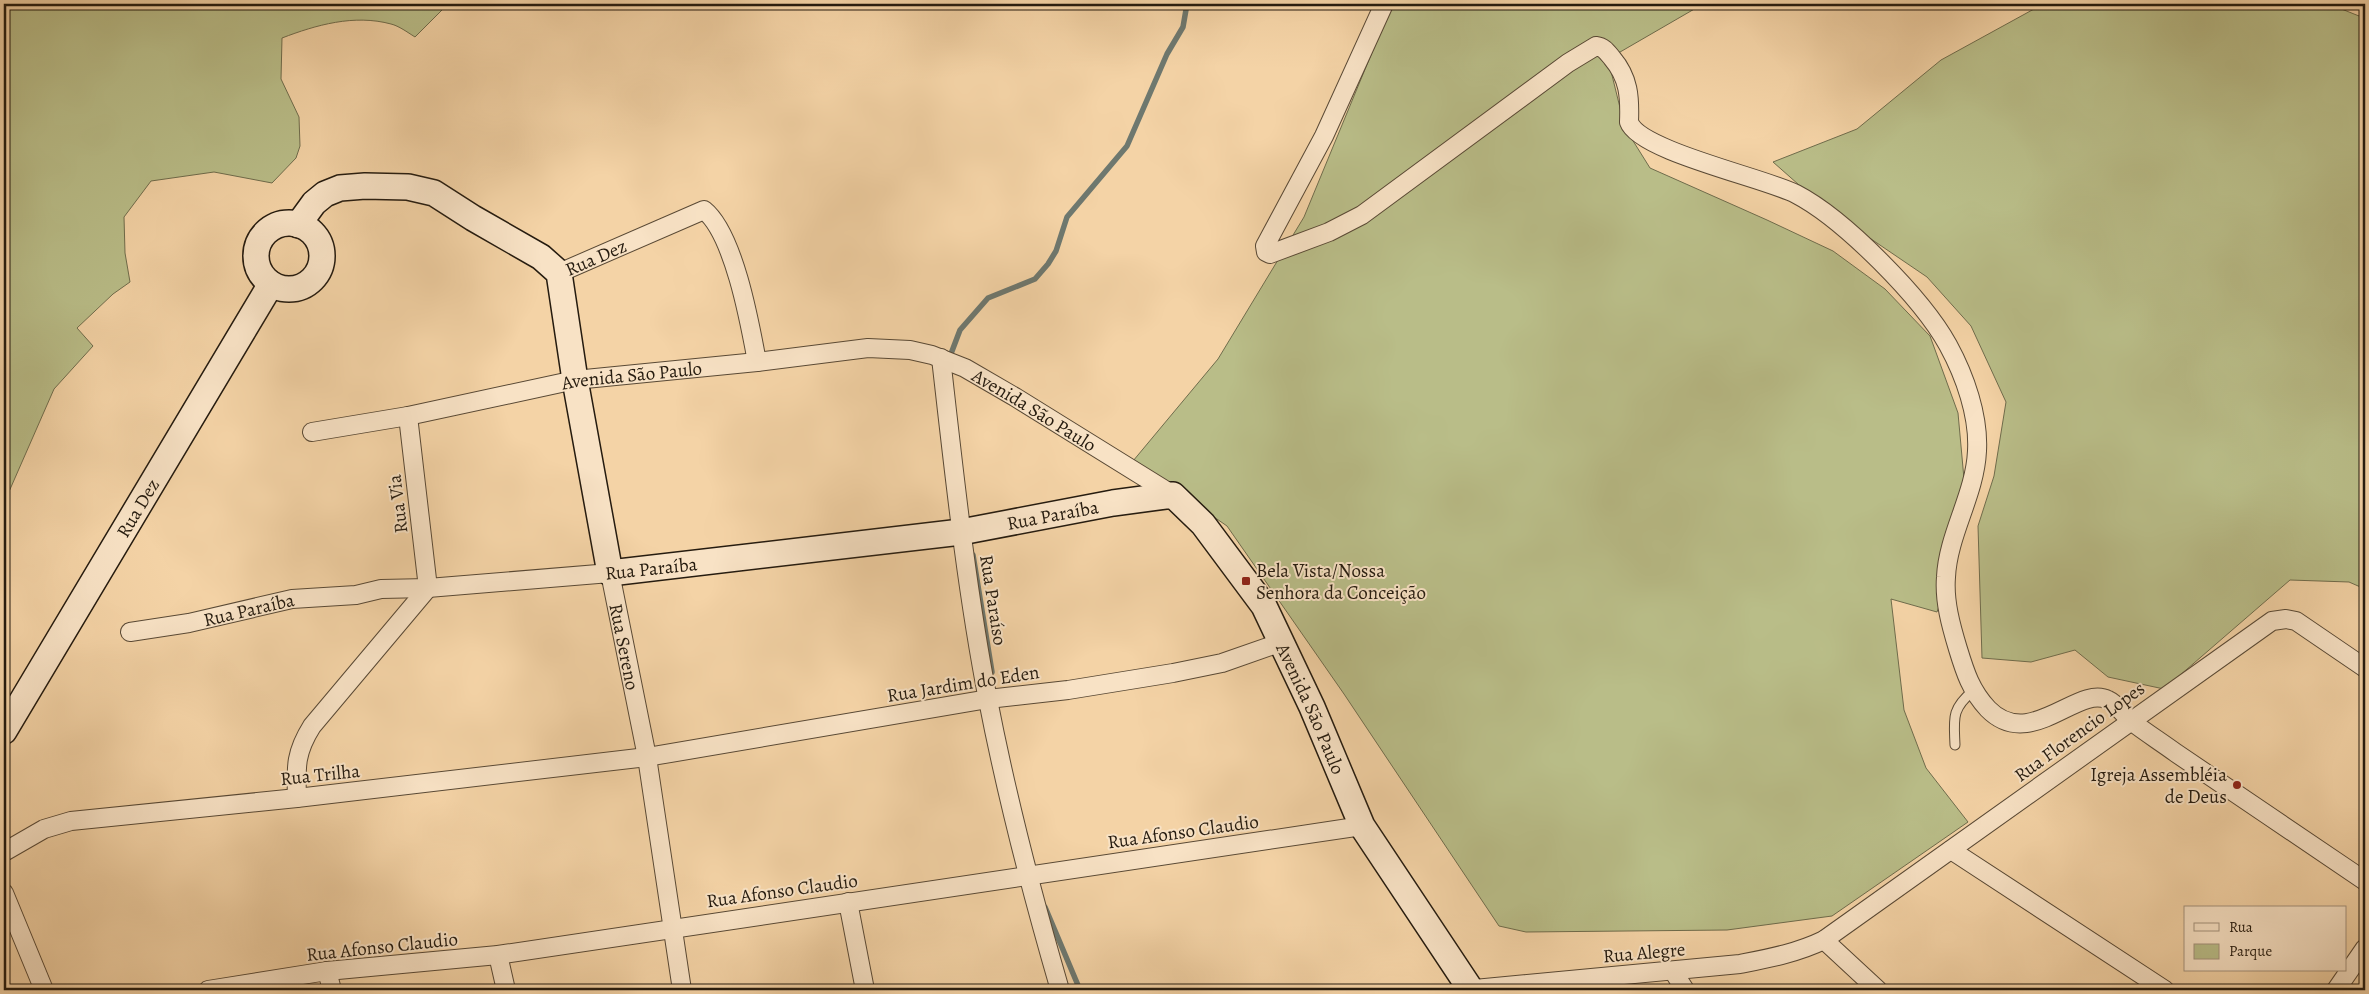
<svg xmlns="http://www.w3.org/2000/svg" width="2369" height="994" font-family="Alegreya,serif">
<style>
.green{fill:#b9bd88;stroke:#6f6c4c}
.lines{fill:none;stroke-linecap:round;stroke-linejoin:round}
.stream{stroke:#6e786f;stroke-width:5.5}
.lane-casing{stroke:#594935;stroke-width:11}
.street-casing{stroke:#594935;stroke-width:20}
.secondary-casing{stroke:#251b0f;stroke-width:28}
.lane{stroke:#f8e2c5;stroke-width:9}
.street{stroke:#f8e2c5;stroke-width:18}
.secondary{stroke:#f8e2c5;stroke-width:25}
.poi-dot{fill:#8f2418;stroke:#f8e2c5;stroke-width:2}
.labels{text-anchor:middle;stroke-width:4;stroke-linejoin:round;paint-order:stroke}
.street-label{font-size:19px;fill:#251b0f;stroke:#f8e2c5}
.poi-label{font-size:19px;fill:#251b0f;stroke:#f8e2c5;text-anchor:start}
</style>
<rect width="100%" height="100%" fill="#f4d3a6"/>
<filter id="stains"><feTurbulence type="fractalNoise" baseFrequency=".004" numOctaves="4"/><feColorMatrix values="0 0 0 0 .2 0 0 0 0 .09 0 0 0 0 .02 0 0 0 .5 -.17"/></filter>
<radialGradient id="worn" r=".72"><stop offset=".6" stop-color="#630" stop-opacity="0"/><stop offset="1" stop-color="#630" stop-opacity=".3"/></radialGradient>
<g class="green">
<path d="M4 4H448L415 37C407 32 399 26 391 24 354 14 316 25 282 38L281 79 299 117 300 146 296 158 272 183 214 172 151 181 124 217 125 253 130 282 113 294 77 328 93 346 54 389 4 503Z"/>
<polygon points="1392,4 1703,4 1608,59 1625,128 1650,168 1767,220 1833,251 1885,289 1930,336 1958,413 1965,490 1959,547 1937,612 1891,599 1904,710 1926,768 1968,822 1832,916 1727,930 1526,932 1499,926 1344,694 1227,526 1133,461 1218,359 1304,217"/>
<polygon points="2063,4 2329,4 2359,16 2363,4 2365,4 2365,589 2349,582 2290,580 2164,689 2108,677 2075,650 2031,662 1982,658 1978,526 1994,476 2006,402 1971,326 1927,277 1824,207 1773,162 1857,129 1941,60 2034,9"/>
</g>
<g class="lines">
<g class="stream">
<polyline points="949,359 960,330 988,298 1035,279 1048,264 1056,251 1067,217 1127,146 1167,54 1183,27 1187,4"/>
<polyline points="973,555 992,672"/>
<polyline points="1045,907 1080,990"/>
</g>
<g class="lane-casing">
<path id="lane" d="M1955 745C1954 719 1951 709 1973 691"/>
</g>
<g class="street-casing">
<g id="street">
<path d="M1384 4 1324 136 1265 246 1266 252 1270 254 1329 232 1362 215 1568 63 1596 46C1604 47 1607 52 1612 58 1629 78 1630 97 1629 122 1639 151 1765 178 1796 194 1844 219 1922 298 1948 345 1965 376 1979 416 1977 451 1975 495 1948 534 1946 577 1944 601 1951 626 1958 649 1965 672 1971 691 1988 709 2030 752 2078 684 2108 700 2117 704 2123 714 2131 721 2145 732 2161 742 2176 753 2239 796 2302 838 2365 881"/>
<path id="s1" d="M559 273 704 210C734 234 750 324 757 362"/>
<path d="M941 358C954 472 966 587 988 700 1007 798 1032 894 1060 990"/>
<path id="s2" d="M312 432 408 416 575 380 757 362 868 348 910 350 932 355 965 368 1015 397 1173 495"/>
<path id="s3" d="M130 632 189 623 292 599 356 595 381 589 428 588 610 573 647 757 682 990"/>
<path d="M297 798C296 767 295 753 312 726L428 588 408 416"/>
<polyline points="1951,850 2165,990"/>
<polyline points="4,852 44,829 71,821 297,798 647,757 988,699 1068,690 1173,673 1222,663 1282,642"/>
<polyline points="4,893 44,990"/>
<polyline points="848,902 865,990"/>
<polyline points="1824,940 1878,990"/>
<polyline points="498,955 506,990"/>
<polyline points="327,971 332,990"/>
<polyline points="1673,971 1685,990"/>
<polyline points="208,990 327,971 498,955 1362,826"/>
<path d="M1464 990 1740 964C1770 958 1797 953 1824 940L2272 621 2286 619 2296 621 2365 668"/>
<polyline points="2336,990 2365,948"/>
</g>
</g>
<g class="secondary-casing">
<g id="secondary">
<circle cx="289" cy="256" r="33"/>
<path id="s4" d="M298 225 314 203 325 194 340 188 365 186 408 187 434 193 473 218 541 257 559 273 575 380 610 573 961 532 1113 503 1173 495 1203 524 1264 606 1312 707 1362 826 1471 990"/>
<path id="s5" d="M4 731 271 284"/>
</g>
</g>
<use href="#lane" class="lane"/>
<use href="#street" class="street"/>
<use href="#secondary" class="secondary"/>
</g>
<g class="poi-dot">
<rect x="1241" y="576" width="10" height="10" rx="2.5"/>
<circle cx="2237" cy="785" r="5"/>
</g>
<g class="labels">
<g class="street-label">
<text dy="7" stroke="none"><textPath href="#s1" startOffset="40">Rua Dez</textPath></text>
<text dy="7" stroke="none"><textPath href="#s2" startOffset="325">Avenida São Paulo</textPath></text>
<text dy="7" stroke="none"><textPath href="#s2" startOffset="744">Avenida São Paulo</textPath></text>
<text transform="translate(397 504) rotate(-97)" y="7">Rua Via</text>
<text dy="7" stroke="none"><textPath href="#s5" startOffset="260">Rua Dez</textPath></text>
<text dy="7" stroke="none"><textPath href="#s4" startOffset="1052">Rua Paraíba</textPath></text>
<text transform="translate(651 568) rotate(-6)" y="7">Rua Paraíba</text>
<text transform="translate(994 600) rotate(81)" y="7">Rua Paraíso</text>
<text dy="7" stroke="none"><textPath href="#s3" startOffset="121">Rua Paraíba</textPath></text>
<text dy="7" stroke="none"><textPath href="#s3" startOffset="560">Rua Sereno</textPath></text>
<text transform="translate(963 683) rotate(-9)" y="7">Rua Jardim do Eden</text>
<text dy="7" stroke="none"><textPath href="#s4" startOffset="1431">Avenida São Paulo</textPath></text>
<text transform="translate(2079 731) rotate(-36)" y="7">Rua Florencio Lopes</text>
<text transform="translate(320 774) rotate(-6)" y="7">Rua Trilha</text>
<text transform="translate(1183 831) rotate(-8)" y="7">Rua Afonso Claudio</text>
<text transform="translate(782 890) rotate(-8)" y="7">Rua Afonso Claudio</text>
<text transform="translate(382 946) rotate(-6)" y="7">Rua Afonso Claudio</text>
<text transform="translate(1644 952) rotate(-5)" y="7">Rua Alegre</text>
</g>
<g class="poi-label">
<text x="1256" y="577">Bela Vista/Nossa<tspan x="1256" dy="22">Senhora da Conceição</tspan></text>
<text x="2227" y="781" text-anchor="end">Igreja Assembléia<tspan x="2227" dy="22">de Deus</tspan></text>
</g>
</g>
<rect width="2369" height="994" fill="none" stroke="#f4d3a6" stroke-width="20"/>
<rect x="5" y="5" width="2359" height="984" fill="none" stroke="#251b0f" stroke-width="2.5"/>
<rect x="10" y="10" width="2349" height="974" fill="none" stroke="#251b0f"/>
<rect x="2184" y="906" width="162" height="65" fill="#f8e2c5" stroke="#a4927c"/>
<rect x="2194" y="923" width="25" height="8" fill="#f8e2c5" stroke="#a4927c"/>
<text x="2229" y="932" font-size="15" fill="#251b0f">Rua</text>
<rect x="2194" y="944" width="25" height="15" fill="#b9bd88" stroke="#a4927c"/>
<text x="2229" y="956" font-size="15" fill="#251b0f">Parque</text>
<rect width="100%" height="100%" filter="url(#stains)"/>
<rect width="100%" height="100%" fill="url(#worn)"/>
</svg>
